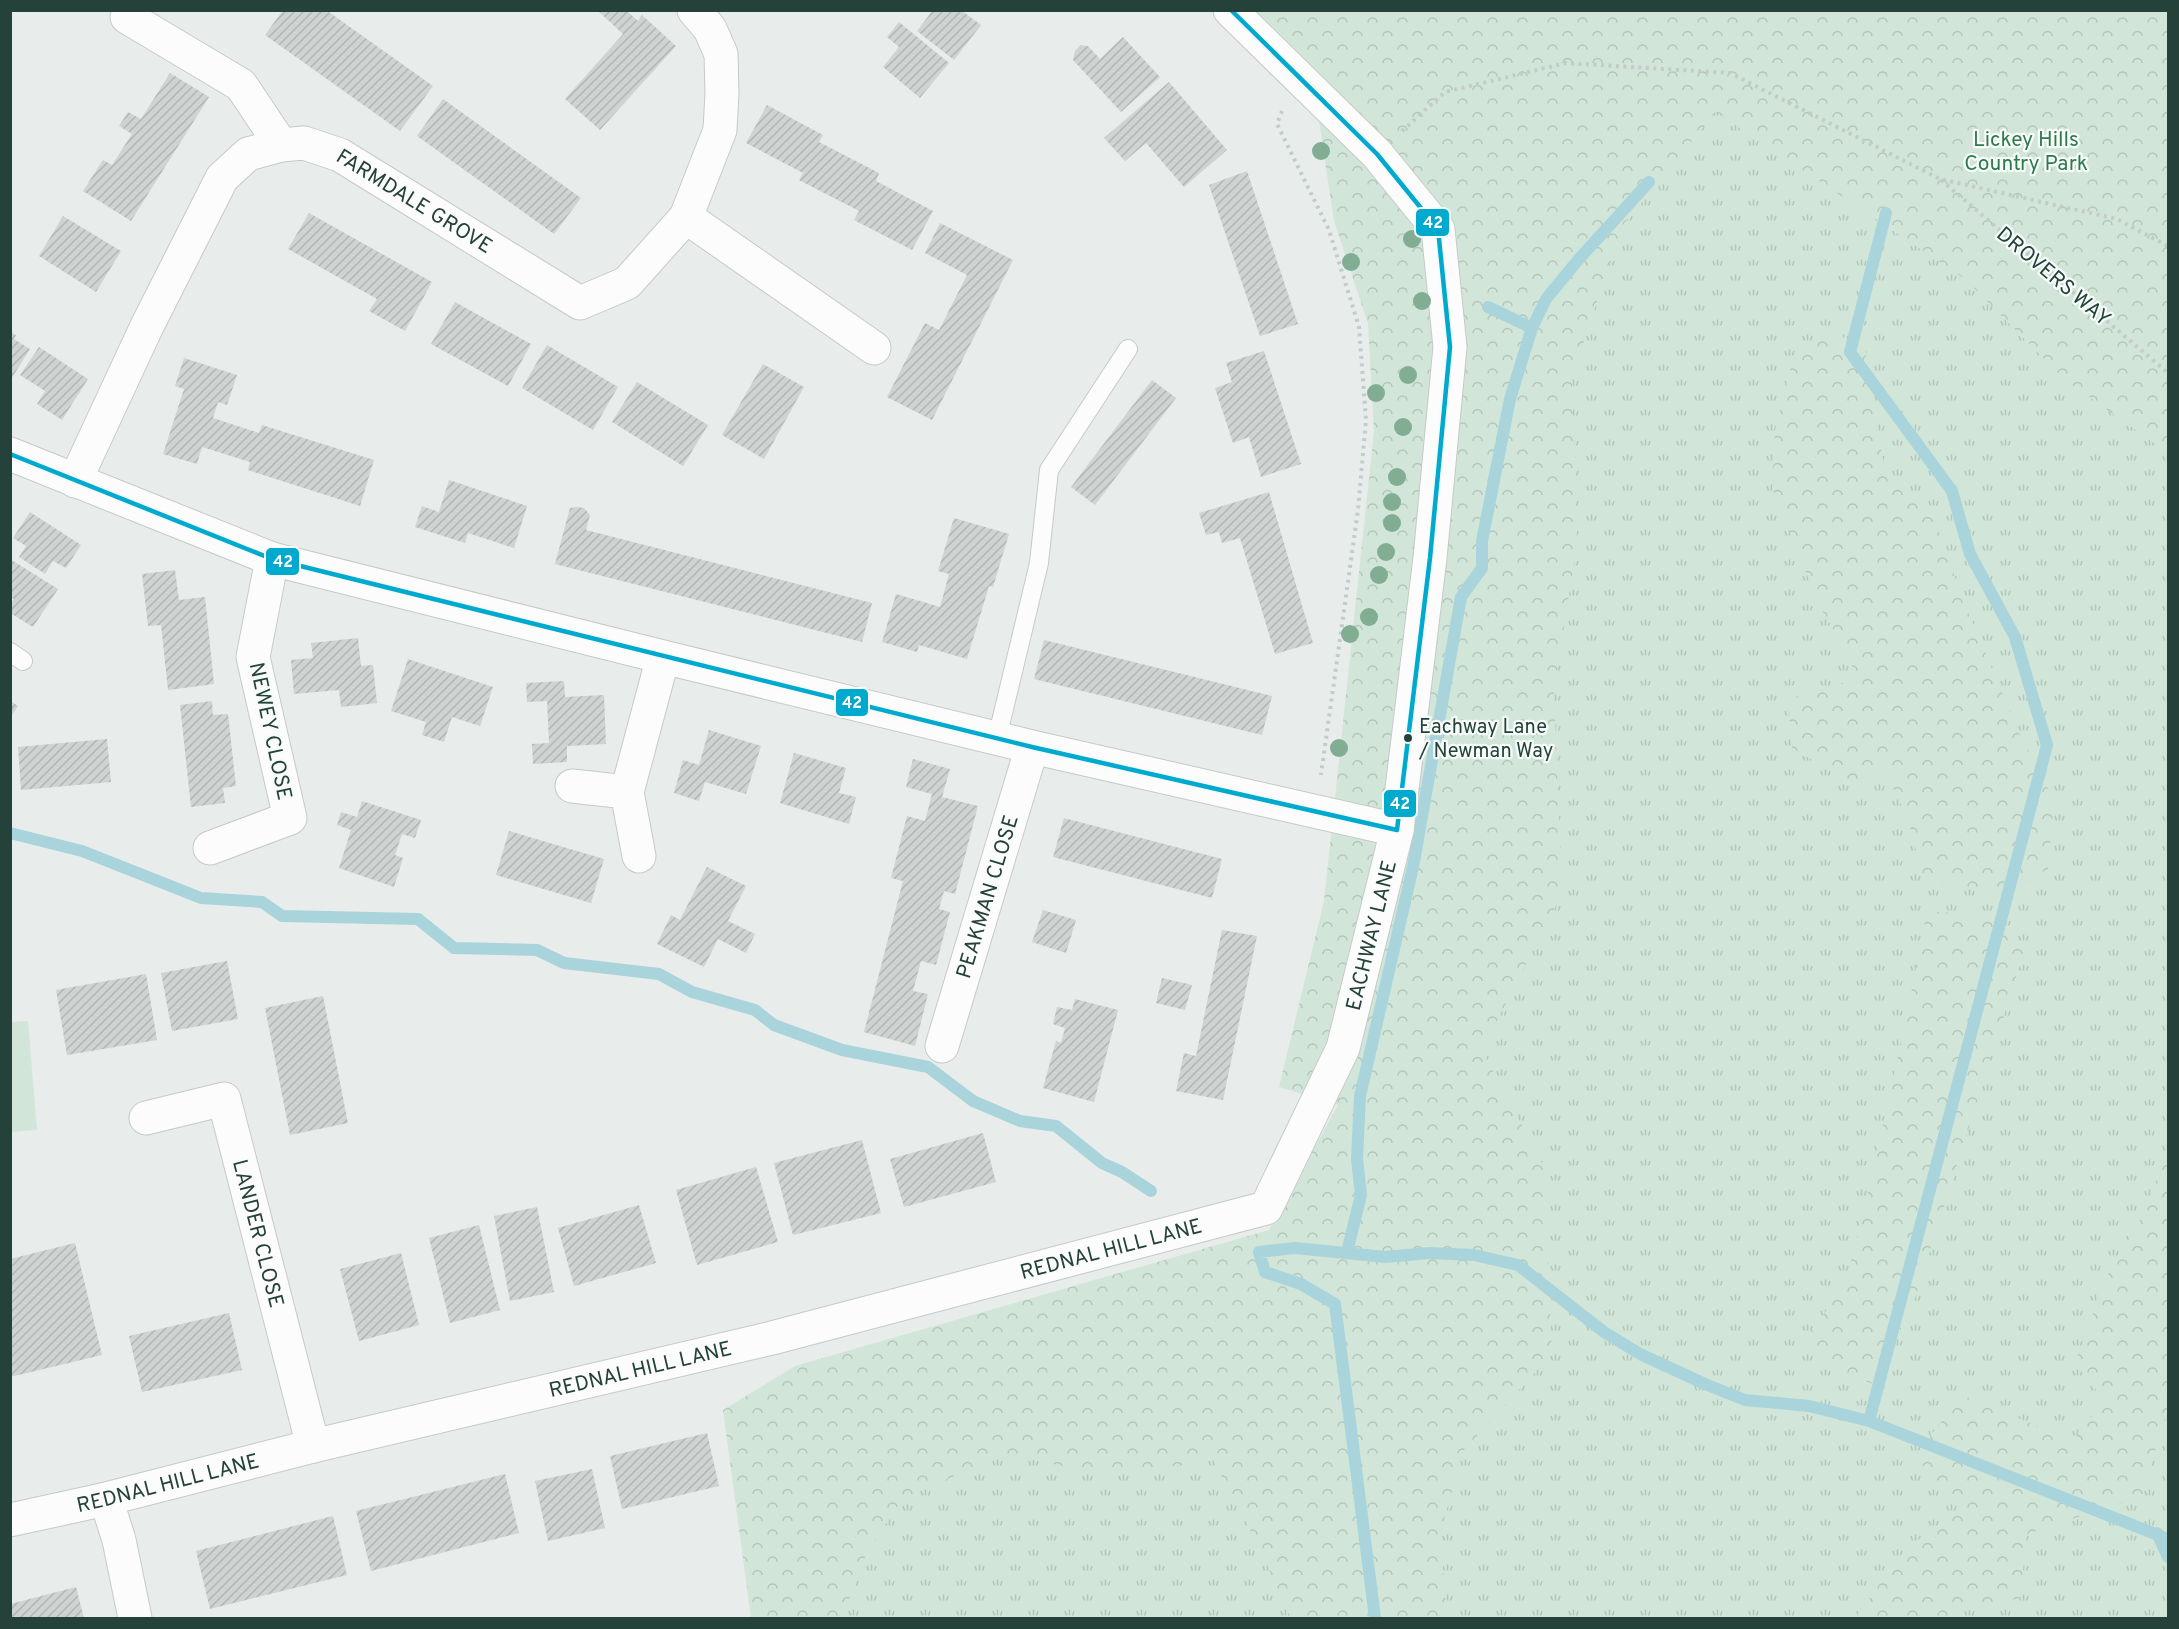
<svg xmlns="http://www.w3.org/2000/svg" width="2179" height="1629" font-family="Overpass,sans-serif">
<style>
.grass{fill:url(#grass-tufts)}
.forest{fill:url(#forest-crowns)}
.pitch{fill:#d1e6d8}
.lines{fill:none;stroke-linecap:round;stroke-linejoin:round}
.stream{stroke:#a9d4db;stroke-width:12}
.building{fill:url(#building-hatch)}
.lane-casing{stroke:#c5cac8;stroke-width:20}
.street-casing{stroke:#c5cac8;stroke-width:35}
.path{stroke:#c3ccca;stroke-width:4;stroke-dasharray:3 4.5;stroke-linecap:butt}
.lane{stroke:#fcfcfc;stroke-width:18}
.street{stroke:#fcfcfc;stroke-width:33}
.bus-1-casing{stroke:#f7fbf9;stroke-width:9}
.bus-1{stroke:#00a9ce;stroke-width:4.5}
.tree{fill:#81ae93}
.bus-dot{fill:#24423a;stroke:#f7fbf9;stroke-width:2}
.labels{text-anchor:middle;stroke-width:4.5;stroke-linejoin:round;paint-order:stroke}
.bus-label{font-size:20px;fill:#24423a;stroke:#f7fbf9;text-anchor:start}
.park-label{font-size:21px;fill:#2d7a4b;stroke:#f7fbf9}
.street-label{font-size:21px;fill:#24423a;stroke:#f7fbf9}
.line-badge{stroke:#f7fbf9;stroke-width:2}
.badge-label{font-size:16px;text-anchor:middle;font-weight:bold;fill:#fff}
</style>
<defs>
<pattern id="grass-tufts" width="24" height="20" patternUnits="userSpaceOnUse" patternTransform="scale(1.5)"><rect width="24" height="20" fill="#d1e6d8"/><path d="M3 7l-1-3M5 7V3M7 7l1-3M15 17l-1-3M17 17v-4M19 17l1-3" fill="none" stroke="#b3c6ba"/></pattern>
<pattern id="forest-crowns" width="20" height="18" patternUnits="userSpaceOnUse" patternTransform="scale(1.5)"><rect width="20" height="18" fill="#d1e6d8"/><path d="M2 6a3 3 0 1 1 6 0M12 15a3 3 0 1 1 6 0" fill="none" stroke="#b3c6ba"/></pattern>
<pattern id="building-hatch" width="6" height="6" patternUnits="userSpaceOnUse" patternTransform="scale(1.5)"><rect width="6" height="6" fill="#cfd4d2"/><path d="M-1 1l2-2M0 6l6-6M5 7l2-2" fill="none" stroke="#b2b7b5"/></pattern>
</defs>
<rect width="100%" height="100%" fill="#e8edeb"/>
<polygon class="grass" points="1264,11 2168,11 2168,1618 786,1618 877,1434 1355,1287 1521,195"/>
<g class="forest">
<polygon points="2079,10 2168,15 2168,453 2064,379 1965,279 1716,112 1622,226 1572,378 1577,544 1554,691 1562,894 1482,1050 1544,1167 1552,1354 1463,1451 1440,1535 1447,1618 1291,1618 1257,1543 1213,1460 1158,1468 1081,1470 1004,1454 902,1499 867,1552 842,1618 751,1618 723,1410 795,1366 1269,1230 1338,1105 1279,1087 1324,901 1374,431 1368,324 1334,221 1313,81 1254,11"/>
<polygon points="1837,335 1865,345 1870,390 1885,470 1932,514 1964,602 2019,733 2054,800 2048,869 2001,894 1923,877 1907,817 1885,771 1855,785 1792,748 1788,699 1856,679 1848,654 1820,607 1772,488 1775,430 1796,347"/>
<polygon points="1927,911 1982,915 2025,949 1913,1305 1873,1384 1820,1363 1809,1334 1845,1285 1863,1213 1904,1030"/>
<polygon points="2168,1145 2168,1407 2142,1496 2027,1534 2020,1598 1958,1613 1956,1618 1855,1618 1905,1549 1960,1510 1915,1456 1962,1395 2073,1441 2104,1400 2075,1363 2105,1280 2148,1206"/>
</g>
<polygon class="pitch" points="28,1021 37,1130 11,1132 11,1022"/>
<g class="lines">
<g class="stream">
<polyline points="1488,307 1532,328"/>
<polyline points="10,833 82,851 201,898 262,902 282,916 418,919 454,948 537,950 564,963 659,974 692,992 755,1010 774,1025 842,1050 928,1067 973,1101 1020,1121 1056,1126 1102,1163 1122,1172 1151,1191"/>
<polyline points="1347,1252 1361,1195 1357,1159 1360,1096 1413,867 1461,597 1482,568 1482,541 1510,399 1532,328 1546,299 1578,260 1649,182"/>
<polyline points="1869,1421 2047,745 2015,637 1970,554 1952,491 1850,352 1886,213"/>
<polyline points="2157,1533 2168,1557"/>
<polyline points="1375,1618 1335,1304 1301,1284 1265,1272 1259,1252 1295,1248 1385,1257 1429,1253 1474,1255 1518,1265 1604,1332 1640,1354 1705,1384 1745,1400 1809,1406 1869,1421 2168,1539"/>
</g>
</g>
<g class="building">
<polygon points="283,10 326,10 433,86 400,131 265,35"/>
<polygon points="600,10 626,10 638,21 642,15 676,46 600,130 565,99 623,34 599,12"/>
<polygon points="933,10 961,10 981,25 954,60 917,31"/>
<polygon points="899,22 949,63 920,98 883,67 899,47 887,37"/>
<polygon points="1123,37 1160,77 1121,112 1073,60 1075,51 1081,45 1088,46 1100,59"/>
<polygon points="170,73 209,97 131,221 83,191 103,160 112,165 132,134 119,126 128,112 141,119"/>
<polygon points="1169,82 1227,150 1184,187 1146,143 1125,161 1104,138"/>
<polygon points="443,99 581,198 554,234 417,136"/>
<polygon points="767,105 823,135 819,142 879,173 876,181 933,211 912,250 854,220 859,211 799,180 803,173 746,143"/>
<polygon points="1247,171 1298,324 1260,336 1209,185"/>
<polygon points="309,213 432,282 405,331 369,311 377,299 288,249"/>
<polygon points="63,216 121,251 96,292 39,256"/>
<polygon points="940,223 1013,260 932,420 887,397 925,323 939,330 967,275 925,253"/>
<polygon points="455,302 531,344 508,386 431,344"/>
<polygon points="10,332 16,335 14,339 30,349 10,381"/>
<polygon points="547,345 618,387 593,430 522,388"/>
<polygon points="39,347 88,379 62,420 37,404 45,391 20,375"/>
<polygon points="1264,351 1301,464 1261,477 1249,437 1233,443 1215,388 1232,382 1226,363"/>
<polygon points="184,358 237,375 227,405 218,402 213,418 259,433 262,425 374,460 360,506 248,470 250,462 202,447 197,464 163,454 184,389 175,386"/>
<polygon points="763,364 804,387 764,459 722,435"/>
<polygon points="1152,380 1176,398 1095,505 1071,487"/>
<polygon points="637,382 708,425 683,466 612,422"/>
<polygon points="449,480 527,506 514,548 468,533 465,543 415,527 422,506 439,512"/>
<polygon points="1269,492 1313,643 1275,654 1240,538 1222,543 1219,532 1206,535 1199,513"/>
<polygon points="577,507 584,508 590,515 586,530 872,603 862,642 555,564 570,508"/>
<polygon points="30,512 81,545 66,568 53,561 45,574 19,557 26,546 13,538"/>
<polygon points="954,518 1009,534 993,587 989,586 967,659 919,645 917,652 882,642 896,594 940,607 949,574 938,571"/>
<polygon points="10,559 58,589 33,627 10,613 10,605 14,599 10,597"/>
<polygon points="175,570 179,600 205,597 214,684 168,690 161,625 148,626 142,574"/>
<polygon points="358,638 361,666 373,665 377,703 341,707 339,690 294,694 291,660 313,658 311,643"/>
<polygon points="1044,640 1272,696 1262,735 1034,679"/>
<polygon points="408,659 493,687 480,726 452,717 444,742 422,735 426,722 391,711"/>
<polygon points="564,681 565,697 604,695 606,744 567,746 567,762 533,764 532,744 549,743 547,701 527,702 526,683"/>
<polygon points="10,701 18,706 10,718"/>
<polygon points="212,701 213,715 228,714 236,786 223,788 225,803 191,807 180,705"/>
<polygon points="709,730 761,746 746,794 705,782 699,801 674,793 683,760 699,765"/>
<polygon points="107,739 111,782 21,790 18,747"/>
<polygon points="794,753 846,768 839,793 856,797 849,824 780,803"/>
<polygon points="913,759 950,769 942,797 978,806 955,894 944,891 939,909 950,912 936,965 921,961 913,991 928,994 915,1046 864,1032 903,881 891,878 907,816 925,821 932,794 906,787"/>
<polygon points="362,801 421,820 415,838 402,834 395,855 403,858 394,887 339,868 351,830 337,825 341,812 357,817"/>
<polygon points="1064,818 1222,859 1212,898 1053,857"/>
<polygon points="509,831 604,859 591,903 496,875"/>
<polygon points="707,867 746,886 728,921 755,934 746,953 718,939 704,967 657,944 671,915 680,920"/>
<polygon points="1043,910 1076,920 1066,953 1032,942"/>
<polygon points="1222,930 1257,936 1223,1100 1176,1091 1184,1053 1196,1056"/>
<polygon points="227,961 238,1019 172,1031 161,973"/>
<polygon points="146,974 157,1040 67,1055 56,990"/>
<polygon points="1162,978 1192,985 1185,1010 1156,1003"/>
<polygon points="323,996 348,1123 290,1135 265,1008"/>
<polygon points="1075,999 1118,1010 1094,1102 1043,1088 1056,1041 1061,1043 1065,1028 1053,1024 1057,1007 1072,1010"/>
<polygon points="983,1133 996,1182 904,1207 890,1159"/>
<polygon points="862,1140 881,1213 793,1235 774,1163"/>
<polygon points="756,1167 778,1242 697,1265 676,1190"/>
<polygon points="639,1205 656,1263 574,1286 558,1228"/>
<polygon points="537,1207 554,1292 510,1301 494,1216"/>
<polygon points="479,1225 500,1310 450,1323 429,1238"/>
<polygon points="75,1243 102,1355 10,1377 10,1259"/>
<polygon points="401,1253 419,1325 359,1341 340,1269"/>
<polygon points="229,1313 242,1370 142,1392 129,1336"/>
<polygon points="707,1433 719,1486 622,1509 610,1456"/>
<polygon points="592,1469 605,1528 548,1541 535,1481"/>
<polygon points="505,1474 519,1533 371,1571 356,1511"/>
<polygon points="333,1516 347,1575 210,1609 196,1551"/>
<polygon points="76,1587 84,1618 10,1618 10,1604"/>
</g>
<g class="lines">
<g class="lane-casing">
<g id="lane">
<polyline points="10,652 23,661"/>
<polyline points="997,738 1039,563 1049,470 1128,349"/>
</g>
</g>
<g class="street-casing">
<g id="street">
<polyline points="127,17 241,85 281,145"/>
<polyline points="686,217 874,348"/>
<polyline points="10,454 272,559 663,657 1032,747 1397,830"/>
<path id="s1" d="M75 481 147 326 222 178 248 154 281 145 304 143 340 155 580 303 627 283 686 217 720 130 722 93 721 54 710 29 694 10"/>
<polyline points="572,786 627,792 639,856"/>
<polyline points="627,792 663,657"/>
<polyline points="210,848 290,818 253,657 272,559"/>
<path id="s2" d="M942 1046 1032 747"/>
<path id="s3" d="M146 1118 224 1099 313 1446"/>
<polyline points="106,1499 119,1540 135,1618"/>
<path id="s4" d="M10 1520 106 1499 313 1446 772 1338 1266 1208 1343 1048 1397 830 1430 558 1450 347 1438 229 1377 154 1230 10"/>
</g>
</g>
<g class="path">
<polyline points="1282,111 1277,124 1329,230 1359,327 1366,420 1358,510 1321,775"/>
<polyline points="1402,131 1445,92 1566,63 1730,73 1940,179 2117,219 2168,246"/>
<polyline points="1941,180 2168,373"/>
</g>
<use href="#lane" class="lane"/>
<use href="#street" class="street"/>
<g class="bus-1-casing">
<polyline id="bus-1" points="10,454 272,559 1032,747 1397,830 1430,558 1450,347 1438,229 1377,154 1231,10"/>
</g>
<use href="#bus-1" class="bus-1"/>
</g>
<g class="tree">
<circle cx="1321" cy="151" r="9"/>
<circle cx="1412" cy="239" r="9"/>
<circle cx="1351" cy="262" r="9"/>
<circle cx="1422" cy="301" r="9"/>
<circle cx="1408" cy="375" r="9"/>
<circle cx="1376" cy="393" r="9"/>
<circle cx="1403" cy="427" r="9"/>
<circle cx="1397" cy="477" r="9"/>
<circle cx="1392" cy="502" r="9"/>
<circle cx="1392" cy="523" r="9"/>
<circle cx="1386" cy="552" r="9"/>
<circle cx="1379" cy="575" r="9"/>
<circle cx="1369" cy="617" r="9"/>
<circle cx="1350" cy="634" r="9"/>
<circle cx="1339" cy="748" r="9"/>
</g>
<circle class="bus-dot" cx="1408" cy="738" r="5"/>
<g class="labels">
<g class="bus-label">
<text x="1419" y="733">Eachway Lane<tspan x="1419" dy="24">/ Newman Way</tspan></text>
</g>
<g class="park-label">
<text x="2026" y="146">Lickey Hills<tspan x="2026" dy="24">Country Park</tspan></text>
</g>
<g class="street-label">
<text dy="7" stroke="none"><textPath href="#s1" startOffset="555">FARMDALE GROVE</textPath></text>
<text transform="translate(2054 276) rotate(40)" y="7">DROVERS WAY</text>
<text transform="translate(271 731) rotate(78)" y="7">NEWEY CLOSE</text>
<text dy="7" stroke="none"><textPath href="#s2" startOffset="156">PEAKMAN CLOSE</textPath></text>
<text dy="7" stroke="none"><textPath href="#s4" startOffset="1588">EACHWAY LANE</textPath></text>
<text dy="7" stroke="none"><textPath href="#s3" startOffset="219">LANDER CLOSE</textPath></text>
<text dy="7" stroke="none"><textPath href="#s4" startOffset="1134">REDNAL HILL LANE</textPath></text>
<text dy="7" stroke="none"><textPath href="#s4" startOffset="648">REDNAL HILL LANE</textPath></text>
<text dy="7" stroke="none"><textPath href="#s4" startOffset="162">REDNAL HILL LANE</textPath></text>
</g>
</g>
<g class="line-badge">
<rect x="1415" y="208" width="35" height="29" rx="6" fill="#00a9ce"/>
<rect x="265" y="547" width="35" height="29" rx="6" fill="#00a9ce"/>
<rect x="835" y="688" width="34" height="29" rx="6" fill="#00a9ce"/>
<rect x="1383" y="789" width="34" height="29" rx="6" fill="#00a9ce"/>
</g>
<g class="badge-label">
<text x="1433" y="228">42</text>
<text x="283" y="567">42</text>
<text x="852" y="708">42</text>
<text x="1400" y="809">42</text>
</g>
<rect width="2179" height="1629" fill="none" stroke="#24423a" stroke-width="24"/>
</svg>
